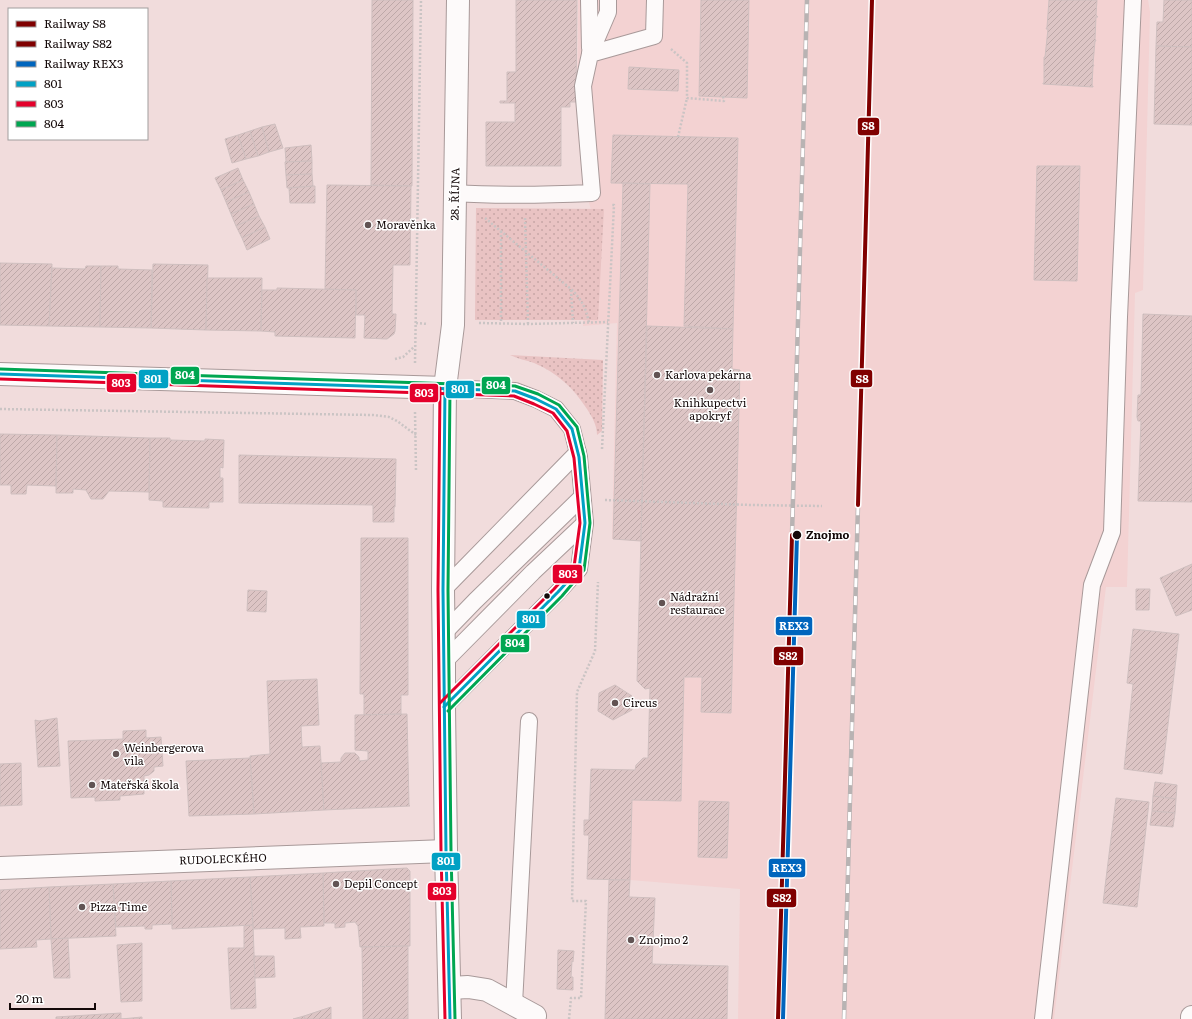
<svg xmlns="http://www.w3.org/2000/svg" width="1192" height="1019" font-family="Literata,serif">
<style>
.built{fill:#f3d2d2}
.grass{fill:url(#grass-dots)}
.building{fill:url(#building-hatch);stroke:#cfbfbf}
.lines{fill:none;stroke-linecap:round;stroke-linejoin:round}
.service-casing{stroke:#a89999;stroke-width:18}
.minor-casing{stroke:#a89999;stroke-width:24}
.path{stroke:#cac4c4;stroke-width:2.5;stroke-dasharray:2 2;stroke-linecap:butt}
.service{stroke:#fdfafa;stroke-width:16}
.minor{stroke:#fdfafa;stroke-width:22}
.rail-casing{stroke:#b8b3b3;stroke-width:4.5}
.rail{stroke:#fff;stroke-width:3;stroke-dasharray:9;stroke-linecap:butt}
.bus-1-casing{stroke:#fff;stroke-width:6}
.bus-2-casing{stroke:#fff;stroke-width:6}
.bus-3-casing{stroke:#fff;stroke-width:6}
.bus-1{stroke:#01a1c4;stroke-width:3}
.bus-2{stroke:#e4002b;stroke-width:3}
.bus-3{stroke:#00a651;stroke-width:3}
.rail-1-casing{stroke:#fff;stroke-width:7}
.rail-2-casing{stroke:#fff;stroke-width:7}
.rail-3-casing{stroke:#fff;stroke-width:7}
.rail-1{stroke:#800000;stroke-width:4}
.rail-2{stroke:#800000;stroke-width:4}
.rail-3{stroke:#0065bd;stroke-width:4}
.poi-dot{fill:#615353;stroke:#fff;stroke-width:1.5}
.stop-dot{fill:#140909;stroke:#fff;stroke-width:1.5}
.labels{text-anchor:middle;stroke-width:3;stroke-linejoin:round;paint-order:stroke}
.street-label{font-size:11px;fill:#140909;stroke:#fff}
.poi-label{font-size:11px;fill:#140909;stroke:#fff;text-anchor:start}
.stop-label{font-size:11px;font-weight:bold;fill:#140909;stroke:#fff;text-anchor:start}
.line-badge{stroke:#fff;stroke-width:1.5}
.badge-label{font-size:11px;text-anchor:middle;font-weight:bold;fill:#fff}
</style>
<defs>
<pattern id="grass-dots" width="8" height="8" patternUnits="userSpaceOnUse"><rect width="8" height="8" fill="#e9c3c3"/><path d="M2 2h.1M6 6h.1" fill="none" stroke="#c7a6a6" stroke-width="1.8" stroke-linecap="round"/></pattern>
<pattern id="building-hatch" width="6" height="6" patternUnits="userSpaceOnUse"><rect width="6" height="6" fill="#ddc5c5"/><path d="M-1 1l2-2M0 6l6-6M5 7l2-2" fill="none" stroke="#bda8a8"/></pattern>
</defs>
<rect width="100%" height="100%" fill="#f1dcdc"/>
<polygon class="built" points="578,0 1148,0 1150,12 1143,290 1135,293 1127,587 1106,587 1054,1019 738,1019 740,889 630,880 587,879 589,836 584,835 584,820 589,820 635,770 636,765 643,758 648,758 650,689 645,689 637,681 641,541 612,539 617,323 583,326 591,210 582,176 577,125"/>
<g class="grass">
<polygon points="476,208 604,209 598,320 475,320"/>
<path d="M510 355 603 360 602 431 597 435C597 425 592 417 587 409 573 388 558 373 534 363 526 360 518 359 510 355Z"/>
</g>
<g class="building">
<polygon points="372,0 413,0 412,186 371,185"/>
<polygon points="516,0 577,0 576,102 570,102 570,107 561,107 561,166 486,166 486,122 515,122 515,103 500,103 500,101 507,101 507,72 516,72"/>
<polygon points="701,0 749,0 747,98 699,96"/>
<polygon points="1049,0 1097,0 1096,15 1098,17 1096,17 1095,39 1096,41 1095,41 1093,64 1094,66 1093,66 1092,86 1093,86 1093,87 1043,84 1043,83 1044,83 1044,57 1045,57 1048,29 1046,29 1047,27"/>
<polygon points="1164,0 1192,0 1192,47 1156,46 1157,22 1163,22"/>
<polygon points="1156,46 1192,47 1192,125 1154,124"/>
<polygon points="629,67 679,70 678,91 628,89"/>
<polygon points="275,124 283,148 269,152 262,127"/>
<polygon points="262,127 269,152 258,156 250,131"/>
<polygon points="250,131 258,156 246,159 238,135"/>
<polygon points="238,135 246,159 232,163 225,139"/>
<polygon points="613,135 738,138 733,329 684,326 688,184 611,183"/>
<polygon points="311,145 312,161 285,162 286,161 285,148"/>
<polygon points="312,161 312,174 286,175 285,162"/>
<polygon points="1037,166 1080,166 1077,281 1034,280"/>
<polygon points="238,168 243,180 221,190 215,178"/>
<polygon points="312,174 313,186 287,188 286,175"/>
<polygon points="243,180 249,192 226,202 221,190"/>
<polygon points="623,183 650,184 641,541 613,539"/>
<polygon points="327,185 411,186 410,265 393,265 392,314 396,314 395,331 394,334 387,339 364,338 365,315 356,315 356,290 325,289"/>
<polygon points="315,186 315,203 290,203 289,188"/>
<polygon points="249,192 254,204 231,214 226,202"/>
<polygon points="254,204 259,216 236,226 231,214"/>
<polygon points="259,216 265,227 242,238 236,226"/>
<polygon points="265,227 270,239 247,250 242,238"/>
<polygon points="0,263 52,264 49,326 0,325"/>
<polygon points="153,264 208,265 206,330 151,328"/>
<polygon points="86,266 101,266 100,327 49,326 52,268 85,269"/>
<polygon points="101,266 118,266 118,269 152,270 151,328 100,327"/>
<polygon points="207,278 262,278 261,331 206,330"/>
<polygon points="277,288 356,290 355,338 275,336 275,332 261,331 262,290 277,290"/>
<polygon points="1143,314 1192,316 1192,502 1138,501 1141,421 1138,421 1137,417 1138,395 1141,395"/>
<polygon points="647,326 733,329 732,369 740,370 731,713 701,712 702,677 684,677 681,801 632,800 630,880 587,879 589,835 584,835 584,820 589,820 591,769 635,770 636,765 643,758 648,758 650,688 645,689 637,681"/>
<polygon points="0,434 57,435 56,486 27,485 26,494 11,494 11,485 0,485"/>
<polygon points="57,435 150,438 149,492 109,491 103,499 91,499 86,490 73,489 73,493 56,493"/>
<polygon points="150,438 170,438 170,440 205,441 205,439 224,440 223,468 220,467 220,478 223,478 223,502 209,502 209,508 163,507 163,501 149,500"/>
<polygon points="239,455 396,459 395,507 394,507 394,522 373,522 373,505 239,503"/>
<polygon points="361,538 408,538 408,695 401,695 401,714 364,715 364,694 360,694"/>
<polygon points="1192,564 1192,610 1176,616 1160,578"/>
<polygon points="1136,589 1150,589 1149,610 1136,610"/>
<polygon points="248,590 267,591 266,612 247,611"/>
<polygon points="1133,629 1179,634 1162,774 1124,769 1133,684 1127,683"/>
<polygon points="317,679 319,725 301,726 302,747 320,746 324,810 254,814 250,756 270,754 267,681"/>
<polygon points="615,685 632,696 632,710 613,720 598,711 599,693"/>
<polygon points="407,714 409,805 410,806 324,810 321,763 341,762 341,758 345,753 355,753 359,757 359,761 368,760 368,751 355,750 355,715"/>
<polygon points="57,718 60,766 38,767 35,720 39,721"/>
<polygon points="146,730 146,738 161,737 163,766 154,767 154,771 149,775 144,776 144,794 120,796 120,800 95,801 95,797 71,798 68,741 123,739 123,731"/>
<polygon points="250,758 254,814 189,816 186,761"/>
<polygon points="21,763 22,805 0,806 0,764"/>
<polygon points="1155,782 1177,785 1176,799 1153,796"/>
<polygon points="1153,796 1176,799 1175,813 1152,811"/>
<polygon points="1116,798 1149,802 1137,907 1103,903"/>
<polygon points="699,801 729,802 727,858 698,857"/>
<polygon points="1152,811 1175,813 1173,827 1150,825"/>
<polygon points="407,868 410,871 410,946 360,947 358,926 355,922 345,923 345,927 335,928 335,923 324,923 323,873"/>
<polygon points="323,873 324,926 300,927 301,938 285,939 285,928 253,929 250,877"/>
<polygon points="250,877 253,925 172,929 171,881"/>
<polygon points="609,880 630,880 629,897 655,898 652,964 728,966 727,1019 605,1019"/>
<polygon points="171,881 172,924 152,925 152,929 145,929 145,926 116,927 113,884"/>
<polygon points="113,884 116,936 51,939 49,887"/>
<polygon points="49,887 51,939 36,940 37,947 0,949 0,890"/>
<polygon points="253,925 256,1008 231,1009 228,948 244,948 244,926"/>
<polygon points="68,938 70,978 54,978 51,939"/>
<polygon points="142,943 142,1001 121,1002 117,945"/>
<polygon points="408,946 408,1019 363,1019 362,947"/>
<polygon points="558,950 574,951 573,962 572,961 571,977 573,977 573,990 557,989"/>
<polygon points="254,956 274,956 275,977 255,978"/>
<polygon points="331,1007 331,1019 305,1019 304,1016"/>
<polygon points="121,1013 121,1019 56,1019 56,1017"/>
<polygon points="304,1016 305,1019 293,1019"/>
<polygon points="142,1017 142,1019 121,1019"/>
</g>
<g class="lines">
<g class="service-casing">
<g id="service">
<polyline points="589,0 590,48"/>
<polyline points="590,54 608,12 608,0"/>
<path d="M455 193C501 196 547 195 592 193L583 86 590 54 654 36 655 0"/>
<polyline points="443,590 578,452"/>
<polyline points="444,633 475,601 582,497"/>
<polyline points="444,662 533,572 585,523"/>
<polyline points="444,707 558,592 579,569 585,523 579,457 572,429 556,409 536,399 515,391 445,388"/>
<polyline points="514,1004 529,721"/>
<polyline points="1043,1019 1092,585 1112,532 1119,317 1133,0"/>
</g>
</g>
<g class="minor-casing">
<g id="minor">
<polyline points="0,374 445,388"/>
<polyline points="0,868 446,851"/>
<polyline points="450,988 468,987 487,990 535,1016"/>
<polyline points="450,1019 446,851 444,707 444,662 443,590 445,388 453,325 458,0"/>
<polyline points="1192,1019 1192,1017"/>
</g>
</g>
<g class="path">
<polyline points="671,49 687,63 687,98 724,101 723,96"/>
<polyline points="678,137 687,98"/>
<path d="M485 218 571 289C582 300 586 308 589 323"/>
<polyline points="525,218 528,324"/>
<polyline points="501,231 501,323"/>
<polyline points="571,290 573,323"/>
<polyline points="416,323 428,324"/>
<polyline points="479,323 528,324 608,322"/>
<polyline points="395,359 403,357 415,346"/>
<polyline points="415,363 421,0"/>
<polyline points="0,409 373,415 389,417 397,421 416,435"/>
<polyline points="415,412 416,471"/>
<polyline points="602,449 614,205 612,205"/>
<polyline points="605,500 751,505 822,506"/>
<polyline points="569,1019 571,998 581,998 586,901 572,901 577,692 595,651 598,582"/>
</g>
<use href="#service" class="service"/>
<use href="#minor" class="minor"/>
<g class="rail-casing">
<g id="rail">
<polyline points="792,535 807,0"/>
<polyline points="844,1019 858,505"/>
</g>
</g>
<use href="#rail" class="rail"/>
<g class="bus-1-casing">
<g id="bus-1">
<polyline points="0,374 515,391 536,399 556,409 572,429 579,457 585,523 579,569 558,592 444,707"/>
<polyline points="445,388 443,590 446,851 450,1019"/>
</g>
</g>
<g class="bus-2-casing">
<g id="bus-2">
<polyline points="0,379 514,396 534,404 553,413 567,431 574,458 580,523 574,567 554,589 440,703"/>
<polyline points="440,388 438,590 441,851 445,1019"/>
</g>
</g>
<g class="bus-3-casing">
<g id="bus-3">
<polyline points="0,369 515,386 538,394 559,405 577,427 584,456 590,523 584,570 562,596 448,711"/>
<polyline points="450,388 448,590 451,851 455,1019"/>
</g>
</g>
<use href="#bus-1" class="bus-1"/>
<use href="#bus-2" class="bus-2"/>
<use href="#bus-3" class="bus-3"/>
<g class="rail-1-casing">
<polyline id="rail-1" points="858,505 872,0"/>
</g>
<g class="rail-2-casing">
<polyline id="rail-2" points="778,1019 792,535"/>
</g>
<g class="rail-3-casing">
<polyline id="rail-3" points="783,1019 797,535"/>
</g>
<use href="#rail-1" class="rail-1"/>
<use href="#rail-2" class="rail-2"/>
<use href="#rail-3" class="rail-3"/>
</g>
<g class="poi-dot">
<circle cx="368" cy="225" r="4"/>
<circle cx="657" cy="375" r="4"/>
<circle cx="710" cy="390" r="4"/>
<circle cx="662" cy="603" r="4"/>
<circle cx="615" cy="703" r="4"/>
<circle cx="116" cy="754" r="4"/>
<circle cx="92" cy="785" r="4"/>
<circle cx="336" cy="884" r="4"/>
<circle cx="82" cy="907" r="4"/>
<circle cx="631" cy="940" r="4"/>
</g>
<g class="stop-dot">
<circle cx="797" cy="535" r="5"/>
<circle cx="547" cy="596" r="3.5"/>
</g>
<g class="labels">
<g class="street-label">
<text transform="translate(455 194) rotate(-89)" y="4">28. ŘÍJNA</text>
<text transform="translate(223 859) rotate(-2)" y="4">RUDOLECKÉHO</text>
</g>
<g class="poi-label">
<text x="376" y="229">Moravěnka</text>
<text x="665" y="379">Karlova pekárna</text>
<text x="710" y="407" text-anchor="middle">Knihkupectvi<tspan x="710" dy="13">apokryf</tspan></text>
<text x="670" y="601">Nádražní<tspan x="670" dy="13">restaurace</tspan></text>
<text x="623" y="707">Circus</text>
<text x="124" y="752">Weinbergerova<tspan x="124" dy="13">vila</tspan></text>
<text x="100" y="789">Mateřská škola</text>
<text x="344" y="888">Depil Concept</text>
<text x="90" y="911">Pizza Time</text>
<text x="639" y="944">Znojmo 2</text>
</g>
<g class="stop-label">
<text x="806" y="539">Znojmo</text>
</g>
</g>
<g class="line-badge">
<rect x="857" y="117" width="23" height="19" rx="4" fill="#800000"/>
<rect x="170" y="366" width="30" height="19" rx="4" fill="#00a651"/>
<rect x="850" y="369" width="23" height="19" rx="4" fill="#800000"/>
<rect x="138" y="369" width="31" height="20" rx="4" fill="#01a1c4"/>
<rect x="106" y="373" width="31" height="20" rx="4" fill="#e4002b"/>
<rect x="481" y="376" width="30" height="19" rx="4" fill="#00a651"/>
<rect x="445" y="380" width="30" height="19" rx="4" fill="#01a1c4"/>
<rect x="409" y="383" width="30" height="20" rx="4" fill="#e4002b"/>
<rect x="552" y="564" width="31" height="20" rx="4" fill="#e4002b"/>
<rect x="516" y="610" width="30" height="19" rx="4" fill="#01a1c4"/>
<rect x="775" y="616" width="38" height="20" rx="4" fill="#0065bd"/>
<rect x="500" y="634" width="30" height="19" rx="4" fill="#00a651"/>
<rect x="773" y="646" width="31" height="20" rx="4" fill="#800000"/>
<rect x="431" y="852" width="30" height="19" rx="4" fill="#01a1c4"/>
<rect x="768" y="858" width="38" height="20" rx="4" fill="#0065bd"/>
<rect x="427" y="882" width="30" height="19" rx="4" fill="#e4002b"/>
<rect x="766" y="888" width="31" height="20" rx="4" fill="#800000"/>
</g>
<g class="badge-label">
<text x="868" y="130">S8</text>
<text x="185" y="379">804</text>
<text x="862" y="383">S8</text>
<text x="153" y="383">801</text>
<text x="121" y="387">803</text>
<text x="496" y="389">804</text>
<text x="460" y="393">801</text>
<text x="424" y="397">803</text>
<text x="568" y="578">803</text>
<text x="531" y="623">801</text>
<text x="794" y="630">REX3</text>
<text x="515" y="647">804</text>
<text x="788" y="660">S82</text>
<text x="446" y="865">801</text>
<text x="787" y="872">REX3</text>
<text x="442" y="895">803</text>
<text x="782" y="902">S82</text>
</g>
<rect x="8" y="8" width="140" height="132" fill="#ffffff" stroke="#a19d9d"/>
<rect x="16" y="21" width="20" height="6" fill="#800000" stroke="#a19d9d"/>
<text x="44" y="28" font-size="12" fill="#140909">Railway S8</text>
<rect x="16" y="41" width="20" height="6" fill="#800000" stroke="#a19d9d"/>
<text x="44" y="48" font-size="12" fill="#140909">Railway S82</text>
<rect x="16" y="61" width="20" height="6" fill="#0065bd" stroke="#a19d9d"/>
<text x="44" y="68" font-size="12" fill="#140909">Railway REX3</text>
<rect x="16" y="81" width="20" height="6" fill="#01a1c4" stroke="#a19d9d"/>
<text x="44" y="88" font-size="12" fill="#140909">801</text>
<rect x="16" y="101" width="20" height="6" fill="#e4002b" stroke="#a19d9d"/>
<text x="44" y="108" font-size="12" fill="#140909">803</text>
<rect x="16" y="121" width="20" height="6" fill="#00a651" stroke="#a19d9d"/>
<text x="44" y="128" font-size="12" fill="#140909">804</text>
<path d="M10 1003v6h85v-6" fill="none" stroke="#140909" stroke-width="2"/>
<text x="16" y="1003" font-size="12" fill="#140909" stroke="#ffffff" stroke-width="3" paint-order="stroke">20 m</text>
</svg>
